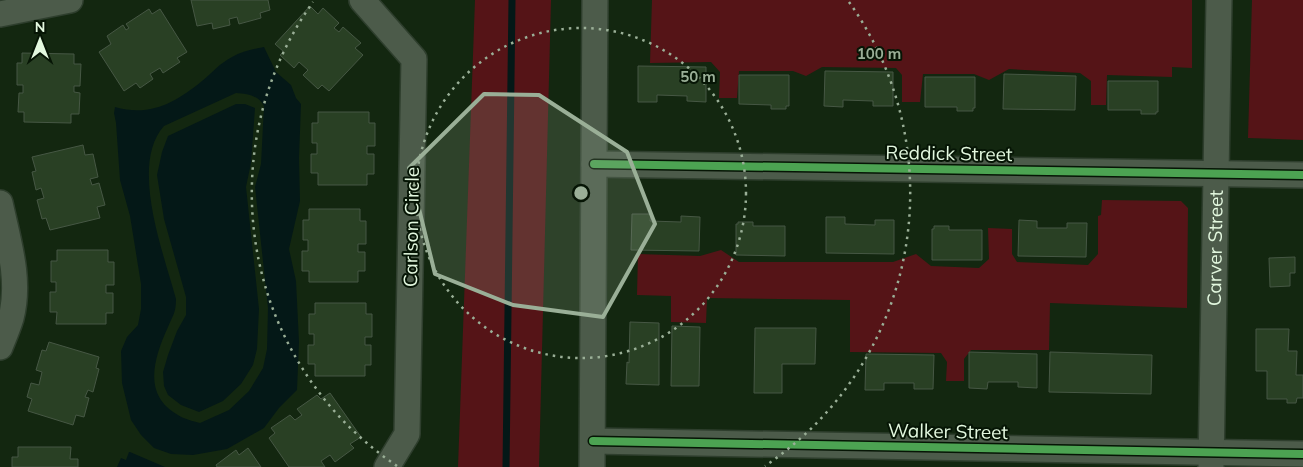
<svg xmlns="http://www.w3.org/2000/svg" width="1303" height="467" font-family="Mulish,sans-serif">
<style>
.green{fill:#551417}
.water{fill:#041817;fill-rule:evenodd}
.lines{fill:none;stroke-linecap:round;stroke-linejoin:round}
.stream{stroke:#041817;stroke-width:7}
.building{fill:#294024;stroke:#465744}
.street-casing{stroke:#2e3e2d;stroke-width:28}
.street{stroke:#4c5b4a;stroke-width:25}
.cycleway-casing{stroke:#061505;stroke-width:11}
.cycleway{stroke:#4ca352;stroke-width:8}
.marked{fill:#9aaf97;fill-opacity:0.2;stroke:#9aaf97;stroke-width:4;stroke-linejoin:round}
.ring{fill:none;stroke:#9aaf97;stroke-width:2.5;stroke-dasharray:2.5 5}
.labels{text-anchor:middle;stroke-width:4;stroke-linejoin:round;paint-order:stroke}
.street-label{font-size:19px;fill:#e3f8df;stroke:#061505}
.centre{fill:#9aaf97;stroke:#061505;stroke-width:2.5}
.ring-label{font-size:15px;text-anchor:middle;font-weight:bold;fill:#9aaf97;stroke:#061505;stroke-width:4;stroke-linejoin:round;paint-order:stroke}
</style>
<rect width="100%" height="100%" fill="#132710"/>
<g class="green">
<polygon points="475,0 551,0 539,467 458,467"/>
<polygon points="652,0 1192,0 1192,68 1172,67 1172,77 1107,75 1106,105 1091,105 1091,81 1080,73 1009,69 989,80 974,74 923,74 920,102 902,102 902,75 896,68 822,67 806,76 793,71 739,71 737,98 719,98 720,72 711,62 650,63"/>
<polygon points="1252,0 1303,0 1303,140 1248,138"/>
<polygon points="1102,200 1181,201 1188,208 1187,308 1050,303 1049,350 971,350 964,359 964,381 946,381 947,362 941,353 850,352 850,300 707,298 706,323 671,322 671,296 637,295 638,254 700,256 721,250 739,262 893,262 916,254 931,266 979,268 989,259 988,228 1012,229 1012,254 1017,262 1088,265 1098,254 1098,216 1101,215"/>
</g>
<g class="water">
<path d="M264 47 276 72 291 85 296 98 301 104 299 158 300 201 289 249 296 281 299 342 297 390 279 408 264 428 227 449 193 455 171 454 154 448 141 435 131 420 122 383 121 351 127 337 138 325 141 309V284L130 216 120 180 116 123 114 113 115 107C150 117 175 103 202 81 212 73 220 63 232 57 242 51 253 49 264 47ZM236 93C247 94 258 95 264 106L261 164 255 187 268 308 267 349 263 368 249 391 229 410 200 423C193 421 184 419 178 415 142 395 154 358 168 327 173 315 176 313 176 299 164 254 129 165 164 126Z"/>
<polygon points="236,104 245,104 255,108 251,163 246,187 259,309 257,349 253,365 241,384 223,401 199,412 181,405 168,395 164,386 163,372 168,355 177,331 186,315 186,297 164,219 157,175 162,152 168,136"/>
<polygon points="129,452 130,452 165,467 117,467 121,458 126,460"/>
</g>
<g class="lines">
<polyline class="stream" points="506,467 512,0"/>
</g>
<g class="building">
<polygon points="191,0 268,0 270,10 260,13 261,18 239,24 237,17 229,19 230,25 213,29 212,23 197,26"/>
<polygon points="310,6 318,14 323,8 339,23 334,28 339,32 343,27 361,43 355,48 363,55 329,91 322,85 318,89 303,75 308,70 299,62 294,68 280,55 284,52 275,44"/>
<polygon points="149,9 152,14 160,9 187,52 177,58 180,62 163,73 160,68 150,74 153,79 140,88 136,83 124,91 99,52 111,44 107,36 123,25 126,30 129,28 126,24"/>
<polygon points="22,53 74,54 74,64 81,64 80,86 74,86 74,92 80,93 79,114 71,114 71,123 24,122 24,112 18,112 19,93 23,93 23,85 17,85 17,63 22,63"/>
<polygon points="638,66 706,67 706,102 687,101 687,96 657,95 657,102 638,102"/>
<polygon points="825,71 893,72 893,106 873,106 873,101 843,100 843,107 824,106"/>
<polygon points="1004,74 1076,76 1075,110 1003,109"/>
<polygon points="739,75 789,75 789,106 786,106 786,109 771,109 771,105 739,104"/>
<polygon points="925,77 975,77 975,108 973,108 973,111 957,111 957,107 925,107"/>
<polygon points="1108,81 1158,81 1158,112 1156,112 1156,114 1141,114 1141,110 1108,110"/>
<polygon points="318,112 369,112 369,123 375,123 375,146 367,146 367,154 374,154 374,174 367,174 367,185 318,185 318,173 311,173 311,154 317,154 317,143 312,143 312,123 318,123"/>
<polygon points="83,145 85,155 93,154 98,177 90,179 92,185 99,183 105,205 97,207 100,218 50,230 46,218 42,219 37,200 44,198 41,188 36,190 32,172 36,171 32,157"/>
<polygon points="309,209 360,209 360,221 366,221 366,244 358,244 358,252 365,252 365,271 358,271 358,282 309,282 309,271 302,271 302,251 308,251 308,240 303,240 303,220 309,220"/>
<polygon points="632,214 651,214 650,221 681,222 681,216 700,217 699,251 631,250"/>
<polygon points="826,217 845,217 845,224 875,225 875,220 894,220 894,254 826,253"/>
<polygon points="1019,220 1037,221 1037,228 1067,228 1067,223 1087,223 1086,257 1018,256"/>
<polygon points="738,222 753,222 753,226 785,226 785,256 736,255 736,224 738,224"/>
<polygon points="934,226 949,226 949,230 982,230 982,260 932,260 932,229 934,229"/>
<polygon points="57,250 108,250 108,262 114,262 114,285 106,285 106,293 113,293 113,313 106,313 106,324 56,324 57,312 50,312 50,292 56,292 56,282 51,282 51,261 57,261"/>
<polygon points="1295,257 1295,273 1290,273 1290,286 1270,287 1269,258"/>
<polygon points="315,303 366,303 366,314 372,314 372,337 365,337 365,345 371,345 371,365 365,365 365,376 315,376 315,364 308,364 308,345 314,345 314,334 309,334 309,314 315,314"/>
<polygon points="630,322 659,323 659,385 626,384 627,362 629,363"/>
<polygon points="672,326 700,327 699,386 671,386"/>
<polygon points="755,328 816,328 815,364 782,364 782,393 754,393"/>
<polygon points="1256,329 1289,329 1288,351 1297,351 1296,375 1303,375 1303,398 1297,398 1296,403 1287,403 1287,399 1267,399 1267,371 1256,371"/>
<polygon points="49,342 99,357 96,368 99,369 93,392 88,390 85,397 89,398 84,417 76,415 73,425 28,411 32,399 27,397 31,383 39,385 42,372 36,370 42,350 46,351"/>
<polygon points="969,352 1037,354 1037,388 1018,387 1018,382 988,382 987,389 969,388"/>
<polygon points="1050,352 1152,355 1151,394 1049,392"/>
<polygon points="866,354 934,355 933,389 914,389 914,383 884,383 884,390 865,390"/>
<polygon points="330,393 361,437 350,444 354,448 335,462 330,455 321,461 325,467 289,467 269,438 275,433 271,428 290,415 295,420 302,415 297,409 317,395 321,399"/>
<polygon points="18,447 71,447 70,459 78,459 78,467 12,467 12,457 18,457"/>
<polygon points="248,448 261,467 217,467 216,465 236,450 239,455"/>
</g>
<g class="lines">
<g class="street-casing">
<g id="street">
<polyline points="362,0 414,59 407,434 387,467"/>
<polyline points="0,14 70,0"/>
<polyline points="594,164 1303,175"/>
<path d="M0 203C8 240 21 280 11 318 8 328 4 337 0 347"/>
<polyline points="593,441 1303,454"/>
<polyline points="592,467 595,0"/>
<path id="s1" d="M1211 467 1219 0"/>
</g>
</g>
<use href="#street" class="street"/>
<g class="cycleway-casing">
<g id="cycleway">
<polyline points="594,164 1303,175"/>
<polyline points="593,441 1303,454"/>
</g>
</g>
<use href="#cycleway" class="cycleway"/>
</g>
<path class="marked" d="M484 94 539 95 627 152 655 224 603 317 513 305 435 274 409 168Z"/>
<g class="ring">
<circle cx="581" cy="193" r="165"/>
<path d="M397 466A329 329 0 0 1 313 2M849 2A329 329 0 0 1 765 466"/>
</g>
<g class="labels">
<g class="street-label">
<text transform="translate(949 153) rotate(1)" y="7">Reddick Street</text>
<text transform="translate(411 227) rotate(-89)" y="7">Carlson Circle</text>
<text dy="7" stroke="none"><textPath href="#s1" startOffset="219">Carver Street</textPath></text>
<text transform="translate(948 431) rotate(1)" y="7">Walker Street</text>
</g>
</g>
<circle cx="581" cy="193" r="8" class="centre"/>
<g class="ring-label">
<text x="879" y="59">100 m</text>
<text x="698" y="82">50 m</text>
</g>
<g transform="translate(40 40)" stroke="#061505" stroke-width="4" paint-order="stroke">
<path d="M0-4L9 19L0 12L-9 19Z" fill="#e3f8df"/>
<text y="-8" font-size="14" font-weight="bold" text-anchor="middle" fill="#e3f8df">N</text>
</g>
</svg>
